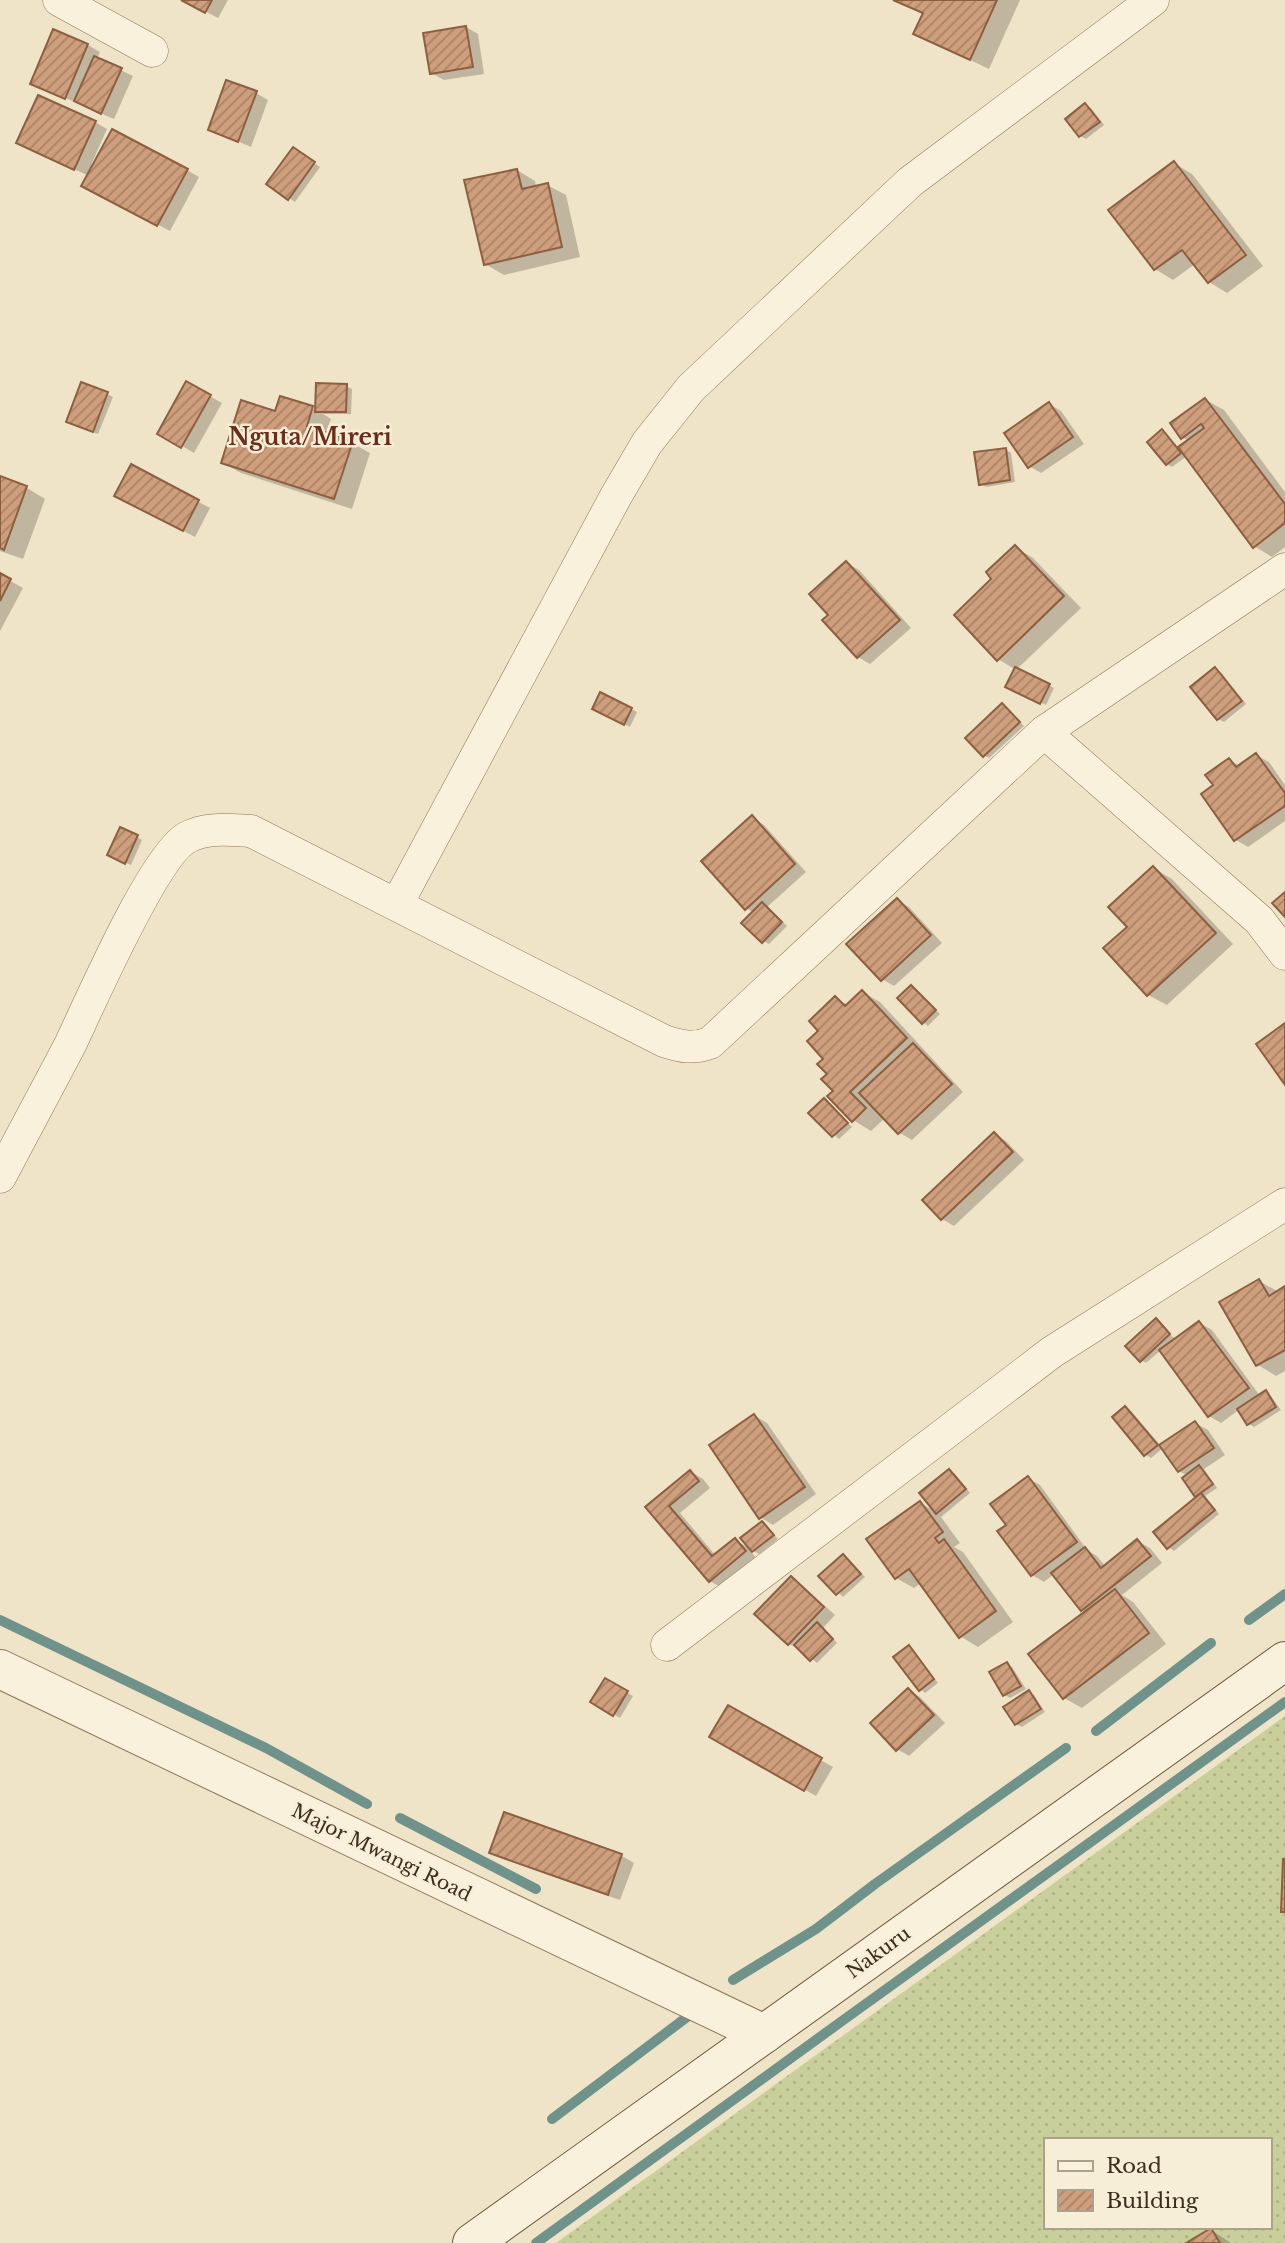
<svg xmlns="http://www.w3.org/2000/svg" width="1285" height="2243" font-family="'Libre Baskerville',serif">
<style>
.grass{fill:url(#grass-dots);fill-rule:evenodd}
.shadow{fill:#0003}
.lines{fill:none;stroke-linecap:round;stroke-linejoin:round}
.stream{stroke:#6f938a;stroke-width:10}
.building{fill:url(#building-hatch);stroke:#8d5f41;stroke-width:2}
.minor-casing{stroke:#8d765c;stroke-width:33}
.tertiary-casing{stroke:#8d765c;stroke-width:40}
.secondary-casing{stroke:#6f573f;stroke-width:40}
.minor{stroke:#faf1dc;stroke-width:32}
.tertiary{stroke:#faf1dc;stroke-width:38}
.secondary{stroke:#faf1dc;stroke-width:38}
.labels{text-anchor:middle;stroke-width:5;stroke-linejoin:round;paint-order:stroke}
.street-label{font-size:19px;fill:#3d2e20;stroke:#f7eed8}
.quarter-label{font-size:23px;font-weight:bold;fill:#6b2e1e;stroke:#f7eed8}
</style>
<defs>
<pattern id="grass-dots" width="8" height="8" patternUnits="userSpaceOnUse" patternTransform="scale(1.75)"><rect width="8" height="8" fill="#c9cf9b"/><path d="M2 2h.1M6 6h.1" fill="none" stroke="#aeb285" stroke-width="1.8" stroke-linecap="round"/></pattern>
<pattern id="building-hatch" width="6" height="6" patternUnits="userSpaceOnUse" patternTransform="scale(1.75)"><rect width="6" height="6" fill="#cf9f7d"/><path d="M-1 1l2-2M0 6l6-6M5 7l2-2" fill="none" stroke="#a98266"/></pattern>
</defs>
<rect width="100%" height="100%" fill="#f0e4c8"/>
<path class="grass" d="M1285 1716V2243H556ZM1045 2140H1269V2227H1045Z"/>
<g class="shadow">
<polygon points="184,0 228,0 218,18"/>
<polygon points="895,0 1020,0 989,69 916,34 924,15"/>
<polygon points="466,27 478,34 484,74 444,80 431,73"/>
<polygon points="54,31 88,45 100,52 97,59 133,76 114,119 33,84"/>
<polygon points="256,93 268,100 251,147 210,129"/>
<polygon points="1085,105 1091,108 1104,125 1086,139 1080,136 1067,119"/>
<polygon points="95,122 107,129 91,165 187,170 199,177 170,231 96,192 89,176 18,143"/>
<polygon points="299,152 320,167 295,202 269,184"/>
<polygon points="1174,163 1192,174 1263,266 1227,293 1209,282 1195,264 1173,280 1155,269"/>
<polygon points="517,170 535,181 536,187 547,185 566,195 580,257 504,275 485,264"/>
<polygon points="187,383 222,403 194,453 160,433"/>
<polygon points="346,386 352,389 351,414 323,414 331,419 325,434 352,443 370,453 352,509 241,473 223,463 276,413 312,408 317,411"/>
<polygon points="107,394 113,397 98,434 74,425"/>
<polygon points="1206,400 1224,410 1285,492 1285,547 1272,557 1254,546 1187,456 1172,467 1167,464 1162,431 1168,435 1179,448 1189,441 1182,437"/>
<polygon points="1049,404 1061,411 1084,444 1041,473 1029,466"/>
<polygon points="1005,449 1011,453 1015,482 986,487 981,484"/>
<polygon points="131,466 210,508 195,537 128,502"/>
<polygon points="0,478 27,488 45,499 23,559 0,551"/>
<polygon points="1015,547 1033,558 1081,608 1017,669 1054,688 1046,705 1013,690 1016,670 998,659 994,579"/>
<polygon points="847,563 859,570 911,628 870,664 858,657 830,615"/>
<polygon points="0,575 23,588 0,631"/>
<polygon points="1215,669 1221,672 1246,704 1224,722 1218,719"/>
<polygon points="601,694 637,712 630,727 594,709"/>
<polygon points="1002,705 1024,726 989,758 984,755"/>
<polygon points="1256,755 1269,762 1285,785 1285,821 1248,847 1236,840 1203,794 1215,785 1229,760 1240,766"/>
<polygon points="752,818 764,825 806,872 767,907 787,926 769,944 763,941 754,913 746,908"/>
<polygon points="137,837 142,840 131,865 114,858"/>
<polygon points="1153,868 1172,879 1233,944 1167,1005 1148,995 1105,949 1129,927"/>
<polygon points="897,900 909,907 942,943 894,986 882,979"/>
<polygon points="911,987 940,1014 928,1026 923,1022"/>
<polygon points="862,992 880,1002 963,1092 912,1140 900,1133 885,1118 871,1131 853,1120 835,1091 829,1075 821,1031 835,998 848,1005"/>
<polygon points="825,1100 852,1127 839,1139 811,1113"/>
<polygon points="994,1134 1006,1141 1024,1160 954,1226 942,1219 924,1200"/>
<polygon points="1259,1281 1277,1291 1285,1288 1285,1371 1276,1376 1258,1365"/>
<polygon points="1156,1320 1176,1340 1200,1323 1212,1330 1260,1396 1266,1393 1271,1396 1281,1410 1254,1427 1249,1424 1240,1409 1221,1423 1209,1416 1161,1350 1146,1363 1141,1360"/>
<polygon points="1126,1408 1131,1411 1161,1446 1195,1423 1208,1430 1225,1455 1204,1469 1217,1488 1205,1496 1219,1514 1174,1551 1168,1547 1198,1498 1184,1479 1188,1476 1179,1471 1163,1448 1151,1458 1145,1454"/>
<polygon points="755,1416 767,1423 816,1494 773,1525 760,1517"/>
<polygon points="949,1471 955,1474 970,1493 941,1517 960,1543 954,1547 963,1552 1013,1622 978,1647 960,1636 921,1583 914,1588 896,1578 920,1503 935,1511"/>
<polygon points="691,1472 703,1479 710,1488 680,1513 716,1556 735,1540 751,1549 762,1523 778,1539 759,1554 749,1549 757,1559 722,1588 710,1581 648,1507"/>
<polygon points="1028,1478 1040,1485 1087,1550 1097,1556 1105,1566 1137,1541 1150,1548 1162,1563 1122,1595 1133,1602 1166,1644 1082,1708 1064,1698 1087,1612 1082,1609 1054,1574 1044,1582 1032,1575 1008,1526"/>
<polygon points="844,1556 865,1577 843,1597 821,1576"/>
<polygon points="791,1579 803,1586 835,1615 823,1628 837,1643 817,1663 802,1650 789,1644"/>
<polygon points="909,1647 914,1651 938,1683 925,1693 920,1689"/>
<polygon points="1007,1664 1012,1667 1026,1689 1010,1698 1005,1695"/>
<polygon points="606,1680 633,1696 620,1718 593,1701"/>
<polygon points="908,1690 920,1697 945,1723 909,1756 897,1749"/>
<polygon points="1029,1692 1034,1695 1045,1712 1022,1727 1016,1724"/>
<polygon points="728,1708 833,1767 816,1796 712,1737"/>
<polygon points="505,1814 622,1856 634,1863 620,1900 503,1859 491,1852"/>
<polygon points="1211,2230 1231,2243 1190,2243"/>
</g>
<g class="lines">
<g class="stream">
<polyline points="0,1620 266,1748 367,1804"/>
<polyline points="1249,1620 1285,1594"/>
<polyline points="1096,1731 1211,1643"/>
<polyline points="400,1818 536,1889"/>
<polyline points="733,1980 816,1929 875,1884 1066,1748"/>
<polyline points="552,2119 687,2017"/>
<path d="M536 2243C785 2062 1035 1881 1285 1702"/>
</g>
</g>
<g class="building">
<polygon points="181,0 212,0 205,13"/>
<polygon points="893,0 997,0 970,60 913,34 923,13"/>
<polygon points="466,26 473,67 430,74 423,33"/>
<polygon points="53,29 88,44 65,99 30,84"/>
<polygon points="94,56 122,68 101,114 74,101"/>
<polygon points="226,80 257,91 238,142 208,130"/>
<polygon points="38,95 96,121 74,170 16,143"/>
<polygon points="1085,103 1100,122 1079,137 1065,119"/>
<polygon points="112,129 188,169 157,226 81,186"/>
<polygon points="293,147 315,162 288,200 266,184"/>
<polygon points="1174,161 1246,255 1208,283 1182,250 1154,270 1108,210"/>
<polygon points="517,169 522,189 548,183 562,247 484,265 464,180"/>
<polygon points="186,381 211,395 181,448 157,434"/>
<polygon points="81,382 108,392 93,432 66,422"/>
<polygon points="316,383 347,384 346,412 315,412"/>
<polygon points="280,396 313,406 307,426 353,441 334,499 221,463 241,400 275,411"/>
<polygon points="1205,398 1285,504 1285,523 1253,548 1178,447 1204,428 1201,424 1181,439 1170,423"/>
<polygon points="1049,402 1073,437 1028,468 1004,433"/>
<polygon points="1162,429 1181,453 1166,465 1147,442"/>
<polygon points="1006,448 1010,480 979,485 974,452"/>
<polygon points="131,464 199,500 183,531 114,496"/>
<polygon points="0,476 27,486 4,550 0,548"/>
<polygon points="1015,545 1064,596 997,661 954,615 991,579 986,572"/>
<polygon points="846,561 900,620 857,658 822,620 828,615 809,594"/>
<polygon points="0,573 11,579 0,601"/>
<polygon points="1015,667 1050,684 1040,704 1005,687"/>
<polygon points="1215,667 1242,701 1217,720 1190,687"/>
<polygon points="600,692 632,708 624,725 592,709"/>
<polygon points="1002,703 1020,722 983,757 965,738"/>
<polygon points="1256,753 1285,793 1285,806 1234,841 1201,794 1213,785 1205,775 1229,758 1236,767"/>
<polygon points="752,815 795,864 745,910 701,861"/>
<polygon points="120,827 138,835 125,864 107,855"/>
<polygon points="1153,866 1216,933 1147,996 1103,948 1127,927 1108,907"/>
<polygon points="1285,892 1285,917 1272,903"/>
<polygon points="897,898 931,935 881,981 846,944"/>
<polygon points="762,902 782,922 762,943 741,923"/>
<polygon points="911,985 936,1010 922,1024 897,998"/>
<polygon points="862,990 907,1038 850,1092 866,1108 852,1122 827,1096 833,1091 821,1079 827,1074 817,1064 823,1059 807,1041 818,1031 809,1021 835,996 845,1006"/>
<polygon points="1285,1023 1285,1085 1256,1044"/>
<polygon points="913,1043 952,1084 898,1134 859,1093"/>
<polygon points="824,1098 848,1123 832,1137 808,1113"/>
<polygon points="994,1132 1013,1152 941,1220 922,1200"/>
<polygon points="1259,1279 1269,1296 1285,1286 1285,1350 1256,1366 1219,1302"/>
<polygon points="1156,1318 1170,1334 1140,1362 1125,1346"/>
<polygon points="1199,1321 1249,1388 1208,1417 1159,1350"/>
<polygon points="1266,1390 1276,1407 1247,1425 1237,1409"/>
<polygon points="1125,1406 1158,1445 1144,1456 1112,1417"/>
<polygon points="754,1414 805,1487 759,1519 709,1445"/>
<polygon points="1195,1421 1214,1448 1178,1472 1159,1445"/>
<polygon points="1199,1465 1213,1484 1195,1497 1182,1478"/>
<polygon points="949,1469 966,1489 936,1514 919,1493"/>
<polygon points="690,1470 699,1481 669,1506 712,1556 735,1538 746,1551 709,1582 645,1507"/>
<polygon points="1028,1476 1077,1542 1031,1576 997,1531 1006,1525 990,1504"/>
<polygon points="1201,1493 1215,1510 1167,1549 1153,1532"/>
<polygon points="920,1501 943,1532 935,1538 939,1543 944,1539 996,1611 959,1638 909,1569 895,1579 866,1539"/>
<polygon points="762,1521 774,1535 752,1552 740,1538"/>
<polygon points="1137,1539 1151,1556 1081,1611 1051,1573 1085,1547 1101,1568"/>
<polygon points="843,1554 861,1574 836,1595 818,1576"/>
<polygon points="791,1576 824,1607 788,1645 754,1614"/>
<polygon points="1115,1589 1149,1633 1063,1699 1028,1654"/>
<polygon points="817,1622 833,1639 810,1661 794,1645"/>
<polygon points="909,1645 934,1679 919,1691 893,1657"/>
<polygon points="1007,1662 1021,1686 1003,1696 989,1672"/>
<polygon points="605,1678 628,1691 613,1716 590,1702"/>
<polygon points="908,1688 934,1715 896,1751 870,1723"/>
<polygon points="1029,1690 1041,1709 1015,1725 1003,1707"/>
<polygon points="728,1705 822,1758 804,1791 709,1737"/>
<polygon points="504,1812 622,1854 608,1895 489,1853"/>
<polygon points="1283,1859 1285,1859 1285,1912 1281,1912"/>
<polygon points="1211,2228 1220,2243 1186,2243"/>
</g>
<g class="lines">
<g class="minor-casing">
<g id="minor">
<polyline points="59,0 152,51"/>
<polyline points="1044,732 1259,920 1285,954"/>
<polyline points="397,904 616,496 647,443 691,388 910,182 1153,0"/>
<path d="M0 1177C23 1133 47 1089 70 1045 89 1005 155 853 188 837 207 827 230 830 251 831L664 1041C682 1047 693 1049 710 1043L1044 732 1285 569"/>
<polyline points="667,1645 1052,1352 1285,1204"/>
</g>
</g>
<g class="tertiary-casing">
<polyline id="tertiary" points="0,1669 764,2034"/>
</g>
<g class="secondary-casing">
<polyline id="secondary" points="472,2243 1285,1661"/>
</g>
<use href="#minor" class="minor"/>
<use href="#tertiary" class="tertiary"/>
<use href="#secondary" class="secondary"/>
</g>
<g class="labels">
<g class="street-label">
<text transform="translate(382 1852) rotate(26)" y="7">Major Mwangi Road</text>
<text transform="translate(878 1952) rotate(-36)" y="7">Nakuru</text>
</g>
<g class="quarter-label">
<text x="310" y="445">Nguta/Mireri</text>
</g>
</g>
<rect x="1044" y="2138" width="228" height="91" fill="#f7eed8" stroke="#ada18e" stroke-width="2"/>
<rect x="1058" y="2161" width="35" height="10" fill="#faf1dc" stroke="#ada18e" stroke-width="2"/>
<text x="1106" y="2173" font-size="21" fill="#3d2e20">Road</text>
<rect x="1058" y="2190" width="35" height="21" fill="url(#building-hatch)" stroke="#ada18e" stroke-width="2"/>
<text x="1106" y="2208" font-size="21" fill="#3d2e20">Building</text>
</svg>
